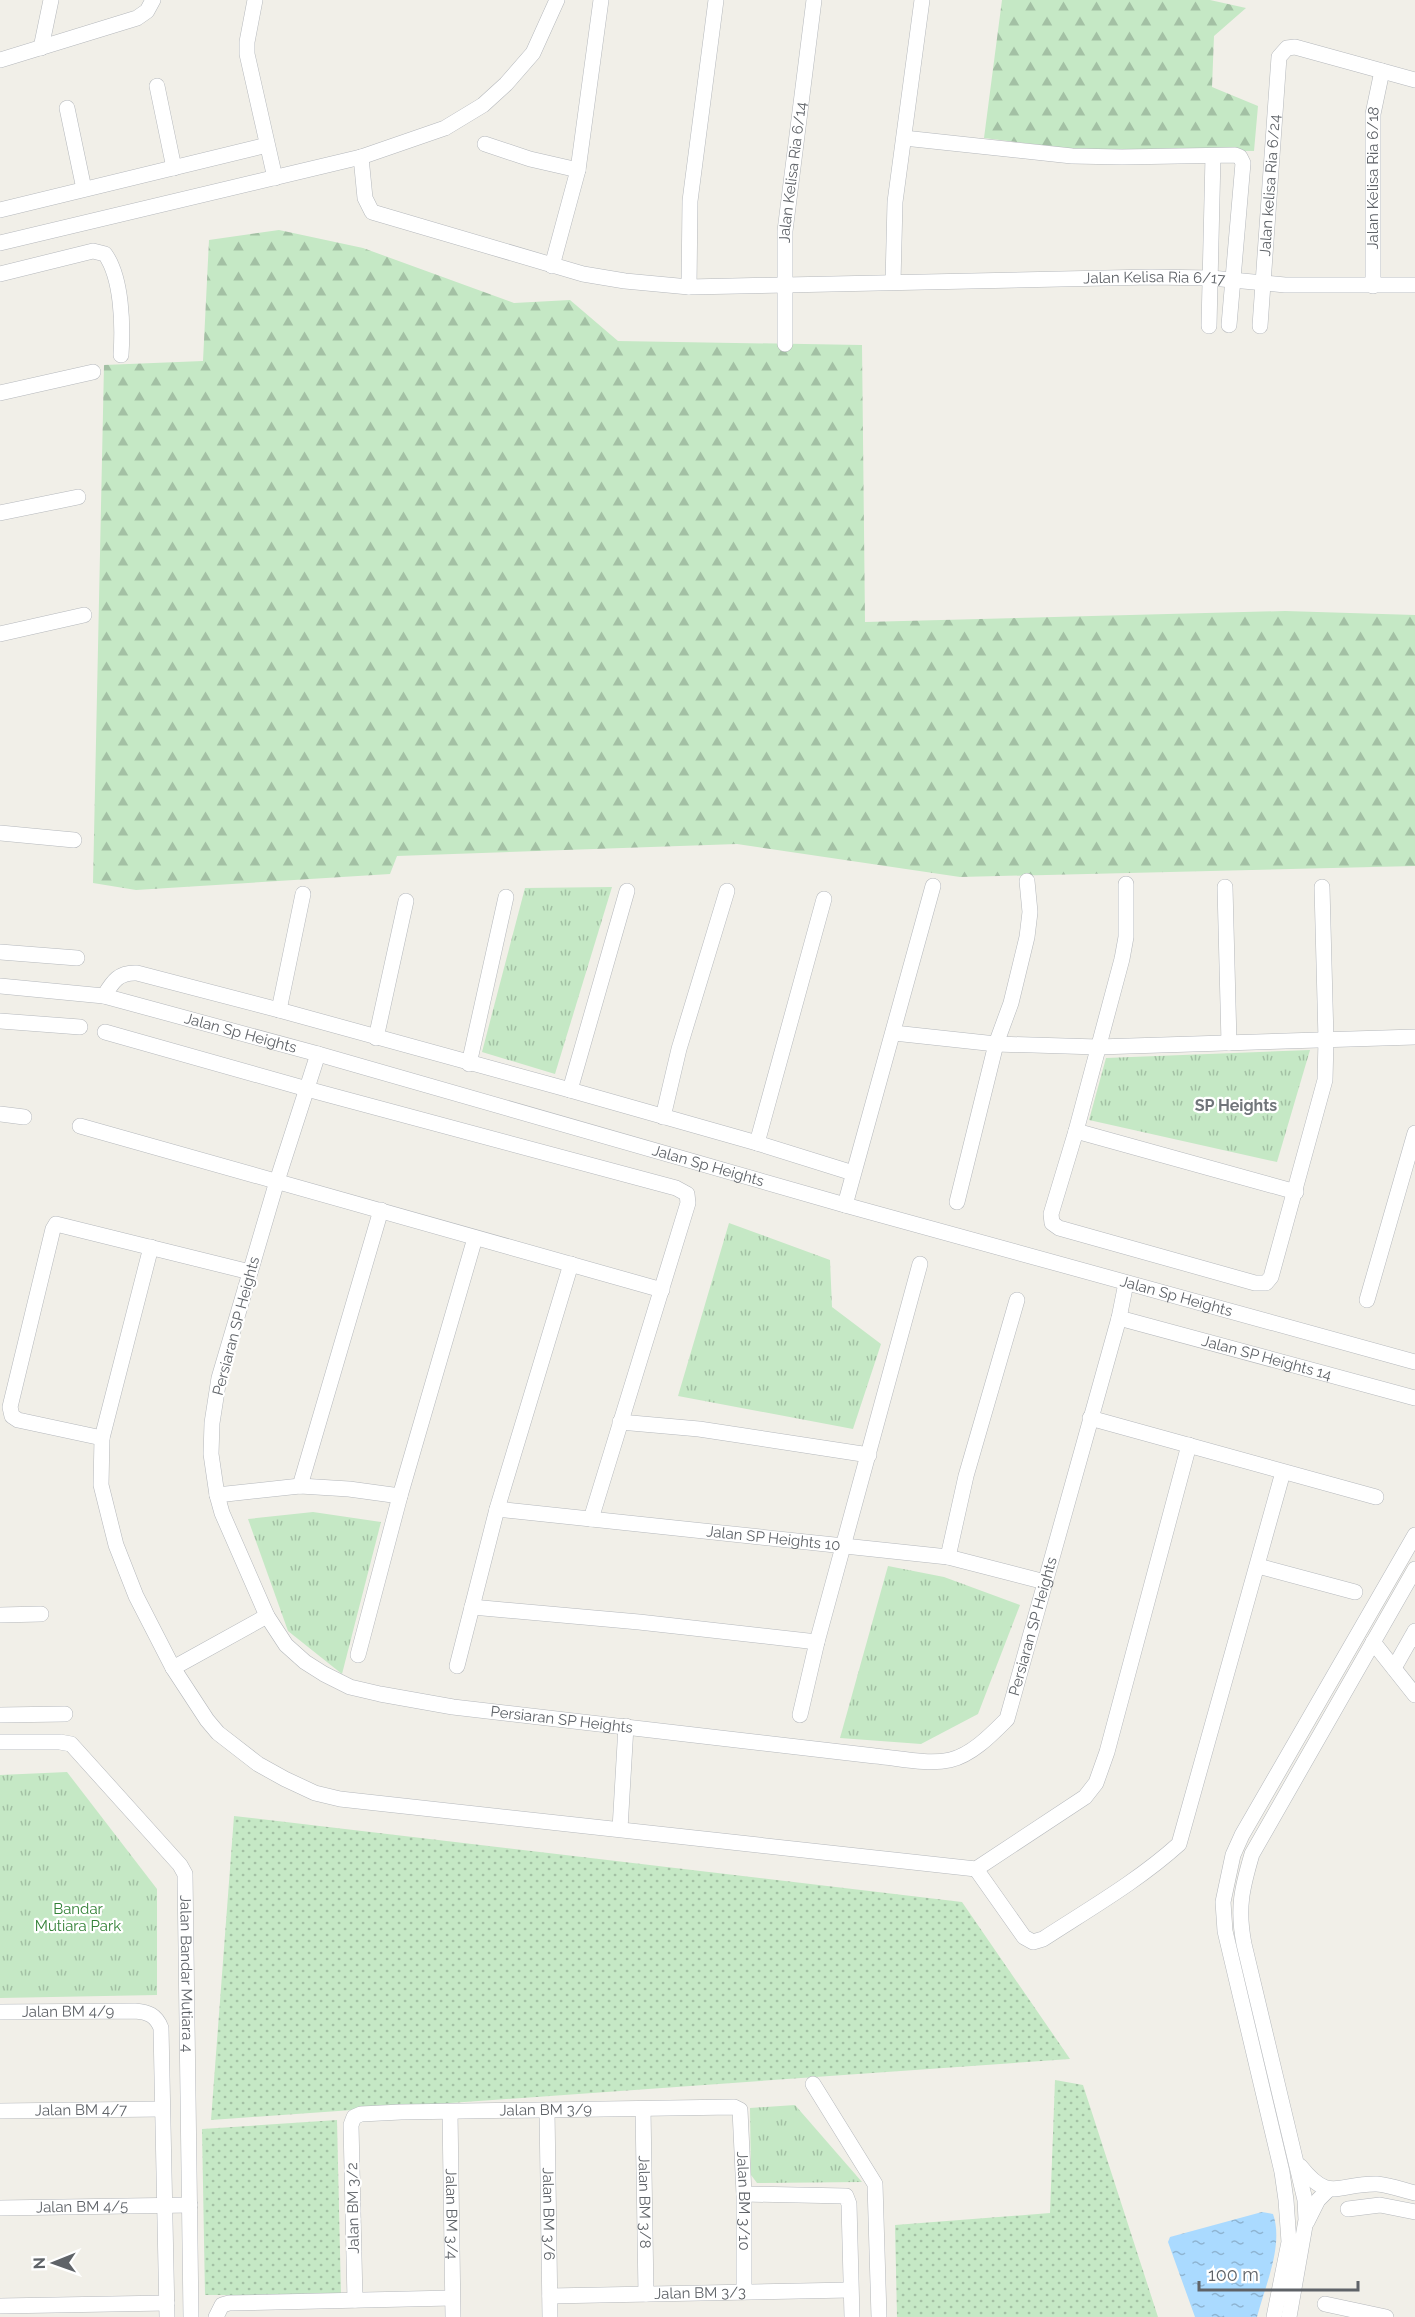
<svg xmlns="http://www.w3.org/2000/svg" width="1415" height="2317" font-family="Raleway,sans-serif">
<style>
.grass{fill:url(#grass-dots)}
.forest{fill:url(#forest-firs)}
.park{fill:url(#park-tufts)}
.water{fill:url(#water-ripples)}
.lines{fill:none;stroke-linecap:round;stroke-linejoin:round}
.minor-casing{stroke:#b5b8bc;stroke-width:16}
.minor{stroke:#fff;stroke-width:15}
.labels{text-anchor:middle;stroke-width:4.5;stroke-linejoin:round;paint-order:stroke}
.street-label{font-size:15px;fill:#5f6368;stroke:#fff}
.park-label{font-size:15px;fill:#348238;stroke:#fff}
.neighbourhood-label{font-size:16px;font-weight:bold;fill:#70757a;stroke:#fff}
</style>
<defs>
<pattern id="grass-dots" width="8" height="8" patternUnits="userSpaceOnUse" patternTransform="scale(1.5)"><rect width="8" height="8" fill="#c5e8c5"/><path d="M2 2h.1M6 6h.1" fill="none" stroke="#a3c0a4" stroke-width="1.8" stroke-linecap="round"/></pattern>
<pattern id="forest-firs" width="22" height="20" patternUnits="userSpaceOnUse" patternTransform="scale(1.5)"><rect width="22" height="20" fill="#c5e8c5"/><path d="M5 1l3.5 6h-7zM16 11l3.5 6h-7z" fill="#a3c0a4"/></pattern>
<pattern id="park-tufts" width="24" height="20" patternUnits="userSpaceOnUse" patternTransform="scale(1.5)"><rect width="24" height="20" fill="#c5e8c5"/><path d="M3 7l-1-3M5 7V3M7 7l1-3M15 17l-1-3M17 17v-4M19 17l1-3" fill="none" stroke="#a3c0a4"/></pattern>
<pattern id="water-ripples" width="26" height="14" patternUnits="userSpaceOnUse" patternTransform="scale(1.5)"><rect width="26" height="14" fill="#aadaff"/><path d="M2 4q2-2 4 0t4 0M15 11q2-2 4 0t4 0" fill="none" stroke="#8eb4d2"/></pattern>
</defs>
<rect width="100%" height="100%" fill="#f1efe8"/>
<g class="grass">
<polygon points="234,1816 962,1902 1070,2059 211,2120"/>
<polygon points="1055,2080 1083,2085 1158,2317 897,2317 895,2225 1050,2213"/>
<polygon points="337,2120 341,2295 205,2295 202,2129"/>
</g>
<g class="forest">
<polygon points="1002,0 1210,0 1246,8 1214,36 1212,87 1258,106 1254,151 1078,150 984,138"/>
<polygon points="279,230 363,248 514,303 570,300 618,341 862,345 865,622 1285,611 1415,615 1415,866 960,877 737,844 397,856 390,874 136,890 93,883 104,365 203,361 209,240"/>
</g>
<g class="park">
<polygon points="612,887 555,1074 482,1052 525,888"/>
<polygon points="1310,1050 1277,1162 1089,1120 1106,1058"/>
<polygon points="729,1223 830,1260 832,1307 881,1344 853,1429 678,1396"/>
<polygon points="313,1512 381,1522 342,1674 288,1631 248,1519"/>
<polygon points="888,1566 944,1577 1020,1605 978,1714 921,1744 840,1738"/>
<polygon points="67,1772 157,1889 157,1995 0,1998 0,1775"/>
<polygon points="795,2105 862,2182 757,2183 751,2175 750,2108"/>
</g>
<path class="water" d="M1262 2212 1273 2214C1284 2245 1265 2286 1257 2317H1195L1168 2242 1170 2237Z"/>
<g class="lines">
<g class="minor-casing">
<g id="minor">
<polyline points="255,0 247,42 247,54 275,178"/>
<polyline points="41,48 51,0"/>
<polyline points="0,60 137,18 147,11 153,0"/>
<polyline points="157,86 174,168"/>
<polyline points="67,108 84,189"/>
<polyline points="904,138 1072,156 1122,157 1235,155 1240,157 1243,163 1229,325"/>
<polyline points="485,144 530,159 578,170"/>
<path id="s1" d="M361 157 365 198 372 212 583 274 625 281 689 287 1151 277 1211 278 1285 285H1415"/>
<polyline points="0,210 267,145"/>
<polyline points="0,243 361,157 445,128 483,105 506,84 533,53 557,0"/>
<polyline points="552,266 578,170 601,0"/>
<path d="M0 274 93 251 105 254C122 278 123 325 121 355"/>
<polyline points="893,282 895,202 922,0"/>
<path id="s2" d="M1373 286V114L1382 71"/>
<polyline points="689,287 690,201 716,0"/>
<polyline points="1209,326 1213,156"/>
<path id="s3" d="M1260 326 1279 57 1287 48 1295 47 1415 80"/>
<path id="s4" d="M785 344V231L814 0"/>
<polyline points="0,393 93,372"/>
<polyline points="0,513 78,497"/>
<polyline points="0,634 84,615"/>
<polyline points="0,833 74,840"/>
<polyline points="1126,884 1126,937 1122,959 1076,1131 1051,1214 1052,1223 1059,1228 1255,1283 1266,1283 1271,1277 1325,1080 1326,1040 1322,887"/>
<polyline points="1225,887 1229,1043"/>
<polyline points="0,952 77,958"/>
<path id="s5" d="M0 986 104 996 318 1054 845 1205 1415 1362"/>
<path d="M104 996C113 981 119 972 137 973L279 1010 570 1090 757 1143 853 1173"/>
<polyline points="279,1010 303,894"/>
<polyline points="0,1021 80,1027"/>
<polyline points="105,1032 307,1089 676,1188 687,1194 688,1203 591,1519"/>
<polyline points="894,1033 996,1044 1098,1047 1415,1037"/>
<polyline points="376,1038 406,901"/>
<path id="s6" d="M318 1054 277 1181 219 1378 212 1423 211 1454 217 1495 222 1513 267 1616 286 1645 305 1662 324 1674 350 1687 380 1694 453 1707 875 1756C899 1758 927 1765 950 1760 972 1755 992 1734 1007 1719L1119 1318 1126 1283"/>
<polyline points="469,1064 506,897"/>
<polyline points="570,1090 627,891"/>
<polyline points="0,1114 24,1117"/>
<polyline points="663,1117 679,1049 727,891"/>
<polyline points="80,1126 662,1290"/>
<polyline points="1076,1131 1296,1192"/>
<polyline points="757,1143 824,899"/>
<polyline points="957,1202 996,1044 1011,1003 1027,937 1030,912 1027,881"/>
<polyline points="845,1205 933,886"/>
<polyline points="151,1247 102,1438 101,1485 116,1545 136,1596 173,1668 207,1720 218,1733 258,1764 285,1779 315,1793 340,1799 976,1869 1085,1797 1096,1783 1107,1752 1189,1445"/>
<polyline points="1367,1300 1415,1133"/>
<path id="s7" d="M1119 1318 1415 1398"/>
<polyline points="1090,1418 1376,1497"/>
<polyline points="620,1422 699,1429 869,1455"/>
<polyline points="102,1438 18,1420 12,1416 10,1407 53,1229 56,1224 250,1272"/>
<polyline points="300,1486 381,1210"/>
<polyline points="217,1495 300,1486 349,1489 400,1496"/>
<path id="s8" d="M497 1509 948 1557 1045 1582"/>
<polyline points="948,1557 966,1476 1017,1300"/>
<polyline points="1258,1566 1355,1592"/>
<polyline points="472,1607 639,1622 817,1642"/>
<polyline points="0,1615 41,1614"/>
<polyline points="1373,1642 1415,1695"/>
<polyline points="358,1655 400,1496 475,1238"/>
<polyline points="457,1666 497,1509 571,1264"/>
<polyline points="173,1668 267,1616"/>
<polyline points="1394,1668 1415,1631"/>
<polyline points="0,1715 65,1714"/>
<polyline points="800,1715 817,1642 920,1264"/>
<path id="s9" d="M0 1742H60L71 1744 180 1865 185 1874 191 2317"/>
<polyline points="620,1829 626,1726"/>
<path d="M976 1869 1024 1937 1033 1942 1043 1939C1089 1909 1138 1881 1179 1844L1283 1472"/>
<path id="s10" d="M0 2012 135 2011C148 2012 156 2015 161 2028L167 2317"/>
<polyline points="813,2084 875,2184 879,2317"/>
<path id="s11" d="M643 2109 646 2294"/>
<path id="s12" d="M547 2110 550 2317"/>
<path id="s13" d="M0 2111 162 2109"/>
<path id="s14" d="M450 2112 453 2317"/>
<path d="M1300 2166C1330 2204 1338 2183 1377 2184 1389 2185 1403 2190 1415 2193"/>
<polyline points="744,2194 846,2196 849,2204 852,2317"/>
<path id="s15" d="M0 2208 190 2205"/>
<polyline points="1348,2209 1380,2205 1415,2212"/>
<polyline points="1307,2222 1318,2200 1328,2190"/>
<path id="s16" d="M550 2296 850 2290"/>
<path id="s17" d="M355 2300 351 2125 354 2117 361 2114 401 2112 734 2107 740 2110 744 2194V2292"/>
<polyline points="1325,2304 1386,2317"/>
<polyline points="0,2306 167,2303"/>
<polyline points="216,2317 222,2305 229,2303 452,2298"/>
<polyline points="1274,2317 1289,2242 1286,2200 1282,2172 1225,1931 1223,1902 1233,1855 1242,1835 1415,1535"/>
<path d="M1289 2317 1306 2220 1305 2200 1244 1944C1237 1908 1242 1888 1252 1854L1415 1569"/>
</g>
</g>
<use href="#minor" class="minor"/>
</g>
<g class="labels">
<g class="street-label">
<text dy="5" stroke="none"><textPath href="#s4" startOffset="172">Jalan Kelisa Ria 6/14</textPath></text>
<text dy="5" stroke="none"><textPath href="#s2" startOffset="108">Jalan Kelisa Ria 6/18</textPath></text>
<text dy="5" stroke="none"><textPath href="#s3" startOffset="141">Jalan kelisa Ria 6/24</textPath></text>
<text dy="5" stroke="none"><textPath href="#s1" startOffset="849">Jalan Kelisa Ria 6/17</textPath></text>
<text dy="5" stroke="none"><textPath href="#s5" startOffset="246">Jalan Sp Heights</textPath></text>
<text dy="5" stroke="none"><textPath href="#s5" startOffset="732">Jalan Sp Heights</textPath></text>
<text dy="5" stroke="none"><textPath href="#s5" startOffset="1218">Jalan Sp Heights</textPath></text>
<text transform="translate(236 1326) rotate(-75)" y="5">Persiaran SP Heights</text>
<text dy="5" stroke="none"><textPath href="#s7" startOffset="153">Jalan SP Heights 14</textPath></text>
<text dy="5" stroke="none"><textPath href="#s8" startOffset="278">Jalan SP Heights 10</textPath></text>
<text dy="5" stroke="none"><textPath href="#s6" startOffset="1472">Persiaran SP Heights</textPath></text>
<text dy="5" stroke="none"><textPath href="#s6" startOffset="914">Persiaran SP Heights</textPath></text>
<text dy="5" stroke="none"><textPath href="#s9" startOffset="344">Jalan Bandar Mutiara 4</textPath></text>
<text dy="5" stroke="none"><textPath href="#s10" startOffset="68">Jalan BM 4/9</textPath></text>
<text dy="5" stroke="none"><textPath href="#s13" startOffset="81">Jalan BM 4/7</textPath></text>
<text dy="5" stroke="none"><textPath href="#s17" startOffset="376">Jalan BM 3/9</textPath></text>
<text dy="5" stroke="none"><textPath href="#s17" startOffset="662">Jalan BM 3/10</textPath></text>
<text dy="5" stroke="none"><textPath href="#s11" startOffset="93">Jalan BM 3/8</textPath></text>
<text dy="5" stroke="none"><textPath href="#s15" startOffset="82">Jalan BM 4/5</textPath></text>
<text transform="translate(353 2208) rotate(-91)" y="5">Jalan BM 3/2</text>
<text dy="5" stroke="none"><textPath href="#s12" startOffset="104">Jalan BM 3/6</textPath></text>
<text dy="5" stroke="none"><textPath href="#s14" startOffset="102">Jalan BM 3/4</textPath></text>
<text dy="5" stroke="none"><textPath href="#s16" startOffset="150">Jalan BM 3/3</textPath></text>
</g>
<g class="park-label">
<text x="78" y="1914">Bandar<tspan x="78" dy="17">Mutiara Park</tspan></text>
</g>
<g class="neighbourhood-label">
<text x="1236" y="1111">SP Heights</text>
</g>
</g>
<g transform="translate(54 2263) rotate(269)" stroke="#ffffff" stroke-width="4.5" paint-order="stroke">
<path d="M0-4.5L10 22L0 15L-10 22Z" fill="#5f6368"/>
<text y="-9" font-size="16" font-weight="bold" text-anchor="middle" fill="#5f6368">N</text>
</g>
<path d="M1199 2281v9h159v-9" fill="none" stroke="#5f6368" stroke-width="3"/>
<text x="1208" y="2281" font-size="18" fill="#5f6368" stroke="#ffffff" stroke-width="4.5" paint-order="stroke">100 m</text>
</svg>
